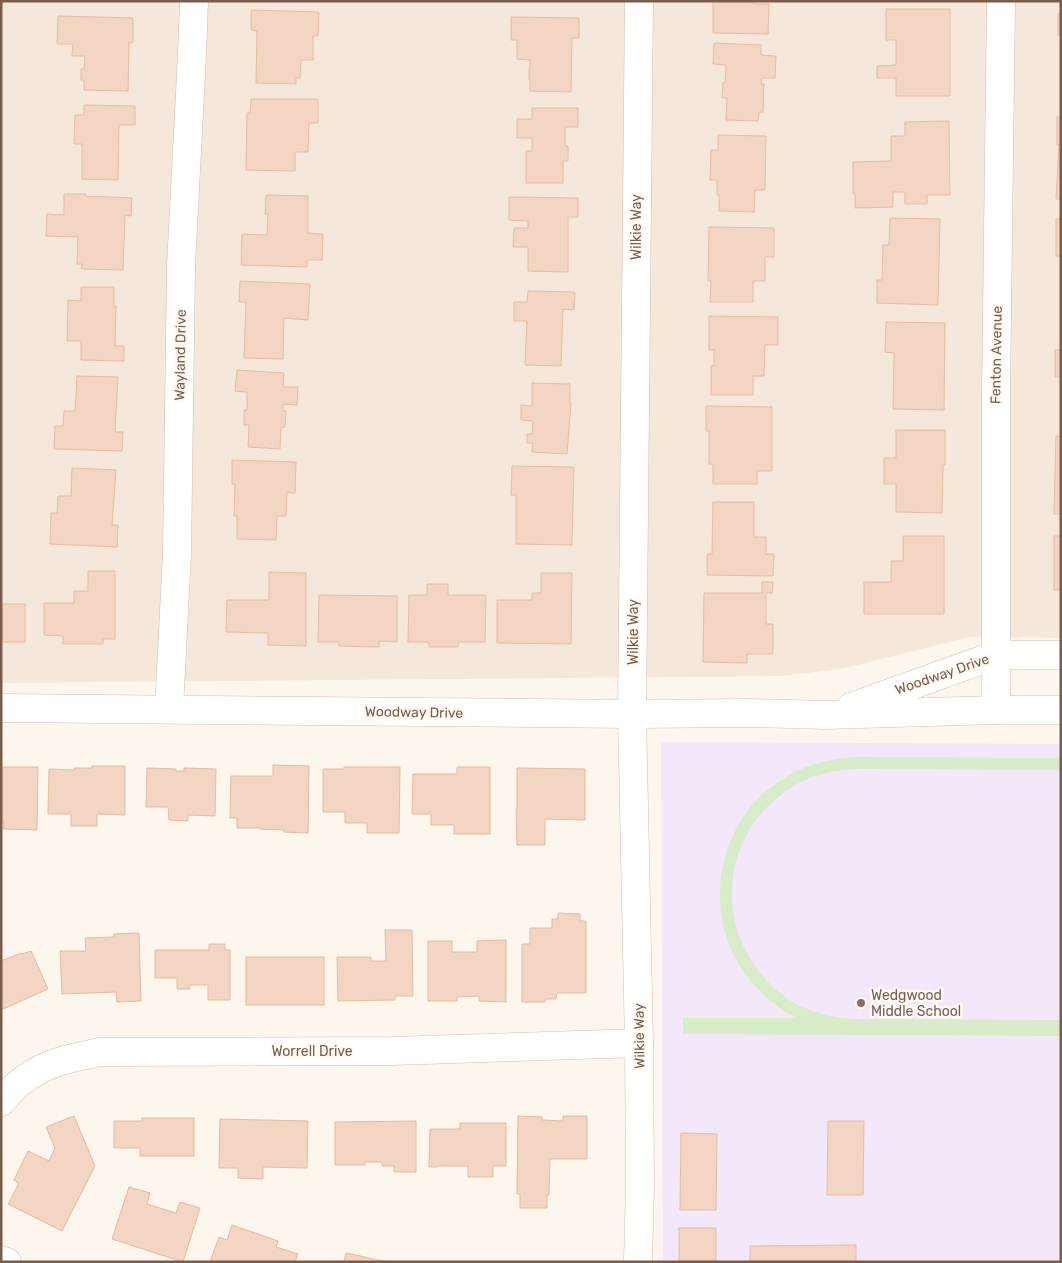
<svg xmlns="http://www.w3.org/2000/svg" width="1062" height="1263" font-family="Rubik,sans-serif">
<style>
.residential{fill:#f5e8da}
.education{fill:#f3e8fa}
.green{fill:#d8ecc9}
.building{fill:#f3d5c3;stroke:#e6bba3}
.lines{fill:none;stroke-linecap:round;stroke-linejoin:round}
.minor-casing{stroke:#d1beb0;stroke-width:29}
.minor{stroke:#fff;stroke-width:28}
.education-dot{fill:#8d6e63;stroke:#fffaf3;stroke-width:2}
.labels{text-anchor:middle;stroke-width:5;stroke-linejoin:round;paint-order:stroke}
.street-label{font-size:14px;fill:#7a5c4d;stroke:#fffaf3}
.education-label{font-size:14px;fill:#785e54;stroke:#fffaf3;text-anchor:start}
</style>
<rect width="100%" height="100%" fill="#fdf6ec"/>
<polygon class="residential" points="1,1 1061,1 1061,638 970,637 841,669 780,676 1,683"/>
<polygon class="education" points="661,742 1061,744 1061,1262 663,1262"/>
<path class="green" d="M856 757 1061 758V770L856 769C844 770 831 771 819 775 791 783 767 803 751 827 722 875 726 932 762 975 772 988 786 999 800 1006 818 1014 836 1018 855 1019L1061 1020V1036L683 1034V1018H797C790 1014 782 1010 775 1004 764 996 754 986 746 975 701 916 716 823 778 782 803 765 827 759 856 757Z"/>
<g class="building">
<polygon points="713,1 754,1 754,4 769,4 768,34 713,33"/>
<polygon points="886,9 950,9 950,96 896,96 896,78 877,78 877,66 896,65 896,40 886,40"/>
<polygon points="251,10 319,12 318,36 313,36 313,60 301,60 300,78 296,78 296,84 256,83 257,31 251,30"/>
<rect x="1058" y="14" width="3" height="21"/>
<polygon points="58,16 133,18 133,43 129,42 128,91 84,90 84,80 81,80 81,69 84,69 85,56 72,56 73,44 57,44"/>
<polygon points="511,17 579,18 579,38 572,38 571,92 530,91 530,80 529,80 529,69 530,69 530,60 517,59 517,40 511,40"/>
<polygon points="714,43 761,45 761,55 776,56 775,78 762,78 761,84 764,84 763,112 759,112 758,121 726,120 727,98 722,98 723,83 725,83 726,65 713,64"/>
<polygon points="251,99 318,99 318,123 309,123 308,152 295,152 295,171 246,170 247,113 250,113"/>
<polygon points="84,105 135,106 135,125 119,125 118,180 82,179 82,144 74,144 75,115 84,115"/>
<polygon points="532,108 578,108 578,127 565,127 565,146 568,146 568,161 563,161 563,183 526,183 526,151 532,151 532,138 517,138 517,119 532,119"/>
<polygon points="1057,117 1061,117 1061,199 1056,199 1059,145 1057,145"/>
<polygon points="949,121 950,195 927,195 927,204 905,204 905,192 893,192 893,207 855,208 855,194 853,194 853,162 891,161 891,136 905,136 905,122"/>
<polygon points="718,135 766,136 765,190 755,190 754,212 719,211 719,195 717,195 717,180 710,180 711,150 718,150"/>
<polygon points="64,194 86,194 85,196 132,198 131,216 125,215 123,270 81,269 82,264 77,264 78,237 46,236 47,214 64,215"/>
<polygon points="266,195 308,196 308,233 323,234 322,260 307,260 307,267 241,265 242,234 267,235 268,214 265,214"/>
<polygon points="509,197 578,198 578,217 568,217 568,272 528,271 528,247 513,247 514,228 528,228 528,221 509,220"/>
<polygon points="890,218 940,219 938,305 877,303 877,280 882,280 883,245 889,245"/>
<rect x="1056" y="219" width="5" height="37"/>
<polygon points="709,227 774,228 774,257 765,257 765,281 753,281 753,302 710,302 711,281 708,281"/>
<polygon points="240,281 310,284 308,320 284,318 283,359 244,358 246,302 239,302"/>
<polygon points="81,287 114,287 114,306 116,306 115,346 124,346 124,361 81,360 81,341 67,341 68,300 81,301"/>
<polygon points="528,291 575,292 574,310 563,309 561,366 525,365 527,321 514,321 514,302 527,302"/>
<polygon points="709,316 778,317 778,345 765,345 764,376 753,376 753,395 711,395 711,366 714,366 714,350 709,350"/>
<polygon points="886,322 945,323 944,410 893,409 894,353 885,352"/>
<rect x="1055" y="350" width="6" height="27"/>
<polygon points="237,370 284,373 283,387 298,387 297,405 283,404 283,411 286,411 285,427 281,427 280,449 248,447 249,425 244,425 244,410 247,410 247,392 235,391"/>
<polygon points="77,376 118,377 115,432 123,432 122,451 54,449 55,426 63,426 64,411 75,411"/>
<polygon points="532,383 570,384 570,403 571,403 567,454 532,452 533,443 527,443 527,434 532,434 533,421 521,420 521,405 532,406"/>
<polygon points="706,406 772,407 772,471 757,471 757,484 713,484 713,464 709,464 709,431 706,431"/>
<polygon points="896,430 945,430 945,465 943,465 942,513 896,512 896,484 884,484 884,458 896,458"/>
<polygon points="1056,436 1061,437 1061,514 1054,514"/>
<polygon points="232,460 296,462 295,493 287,492 286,516 277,516 276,540 237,539 237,516 234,516 235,484 232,484"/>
<polygon points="512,466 574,467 572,545 516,544 516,495 511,495"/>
<polygon points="72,468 116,470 112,525 118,525 117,547 50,544 51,513 57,513 58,496 71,496"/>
<polygon points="713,502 754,502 754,537 766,537 766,554 774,554 773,576 707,575 707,554 712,554"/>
<polygon points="903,536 944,536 944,614 864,614 864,582 891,582 891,561 903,561"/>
<rect x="1054" y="536" width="7" height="54"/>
<polygon points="88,571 115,571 115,639 103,639 103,644 63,644 63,636 44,635 44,603 74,603 74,591 88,591"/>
<polygon points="269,572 306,573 306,646 268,645 268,633 226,632 227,600 269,600"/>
<polygon points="541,573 572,573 571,644 497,643 497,600 532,600 532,593 541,593"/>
<polygon points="762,582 773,582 772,593 766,593 766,624 773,624 773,654 747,654 747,663 703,662 704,593 762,593"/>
<polygon points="427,584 448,584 448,595 486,595 485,642 458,642 458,647 429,647 429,642 408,642 409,595 427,595"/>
<polygon points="319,595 397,596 397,642 379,641 379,647 339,646 339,642 318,642"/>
<rect x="1" y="604" width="24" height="38"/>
<polygon points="273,765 309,766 308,833 284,832 284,830 260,829 260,828 237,828 237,818 230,818 231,776 273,776"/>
<polygon points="92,766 125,766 125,815 97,814 97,826 71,826 71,814 48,814 49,769 74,770 74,768 92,768"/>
<polygon points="1,767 38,767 37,830 3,829 4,822 1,822"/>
<polygon points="344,767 400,767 399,833 367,833 367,823 345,823 345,812 323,812 323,769 344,769"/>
<polygon points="457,767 490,767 490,834 454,834 454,825 431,825 431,814 412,814 413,774 457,774"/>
<polygon points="147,768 176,769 176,771 184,771 184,768 216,769 215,816 188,815 188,821 169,820 168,807 146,807"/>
<polygon points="517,768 585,769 585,820 545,819 545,845 517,845 516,809 517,809"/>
<polygon points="558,913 580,914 580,921 586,921 586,993 557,993 556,999 546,999 545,1002 522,1002 522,944 530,944 530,928 552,928 552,919 558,919"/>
<polygon points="385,930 412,930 413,996 395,996 395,1000 338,1001 337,957 371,957 371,961 386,961"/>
<polygon points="139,933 141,1001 117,1002 116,992 62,994 60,951 86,951 85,938 114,937 114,934"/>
<polygon points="506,940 506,1002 479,1001 479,996 457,997 457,1001 428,1001 428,941 452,941 452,952 477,952 477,941"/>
<polygon points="209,944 225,944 225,950 230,950 230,1000 208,1000 208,985 190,985 190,989 177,989 177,978 155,978 155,950 209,950"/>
<polygon points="31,951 48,989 1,1010 1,961 21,953 22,954"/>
<rect x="246" y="957" width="78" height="48"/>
<polygon points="74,1116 95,1166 62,1231 8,1204 19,1183 14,1180 28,1151 49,1161 55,1148 46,1127"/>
<polygon points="518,1116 542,1117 542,1120 563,1121 563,1116 587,1116 587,1159 550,1159 549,1195 547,1195 547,1208 520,1208 520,1194 517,1194"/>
<polygon points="142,1118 194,1118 194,1156 140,1156 140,1148 114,1148 114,1121 142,1121"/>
<polygon points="220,1119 308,1121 307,1168 263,1167 263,1179 238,1178 238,1168 219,1168"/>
<polygon points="416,1121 416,1172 394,1172 394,1166 382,1166 382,1162 365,1162 365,1165 335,1165 335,1122"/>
<polygon points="828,1121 864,1121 863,1195 827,1195"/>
<polygon points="460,1123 506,1123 506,1166 493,1166 493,1177 468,1177 468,1166 437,1166 437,1167 429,1167 430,1129 460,1129"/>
<polygon points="681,1133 717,1134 716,1210 680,1210"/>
<polygon points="129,1187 150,1193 147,1204 176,1213 180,1202 200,1208 183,1262 112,1239"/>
<polygon points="232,1225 278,1241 276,1247 298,1254 295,1262 210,1262 219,1237 227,1240"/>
<rect x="679" y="1228" width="37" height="34"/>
<polygon points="856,1245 856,1262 750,1262 750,1246"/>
<polygon points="346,1253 388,1262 344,1262"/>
</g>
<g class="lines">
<g class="minor-casing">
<g id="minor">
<polyline points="851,707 996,655 1061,655"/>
<polyline points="1,708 632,714 749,713 826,715 996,710 1061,710"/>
<polyline points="169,709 177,554 181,266 192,55 194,1"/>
<polyline points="996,710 996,392 1001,1"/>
<path d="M1 1102C6 1097 11 1090 17 1085 44 1062 67 1059 100 1052L392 1051 639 1043"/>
<polyline points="1,1260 7,1262"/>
<polyline points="638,1262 640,1185 639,1043 632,714 639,1"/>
</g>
</g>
<use href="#minor" class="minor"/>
</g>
<circle class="education-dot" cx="861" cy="1003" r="5"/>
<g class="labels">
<g class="street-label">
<text transform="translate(636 227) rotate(-90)" y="5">Wilkie Way</text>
<text transform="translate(180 355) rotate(-89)" y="5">Wayland Drive</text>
<text transform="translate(996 355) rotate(-89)" y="5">Fenton Avenue</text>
<text transform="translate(633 632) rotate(-90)" y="5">Wilkie Way</text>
<text transform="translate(942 674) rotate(-19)" y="5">Woodway Drive</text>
<text transform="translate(414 712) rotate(1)" y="5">Woodway Drive</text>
<text transform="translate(639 1036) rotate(-91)" y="5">Wilkie Way</text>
<text x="312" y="1056">Worrell Drive</text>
</g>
<g class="education-label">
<text x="871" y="1000">Wedgwood<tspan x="871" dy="16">Middle School</tspan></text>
</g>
</g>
<rect width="1062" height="1263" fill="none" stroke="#7a5c4d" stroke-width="5"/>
</svg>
